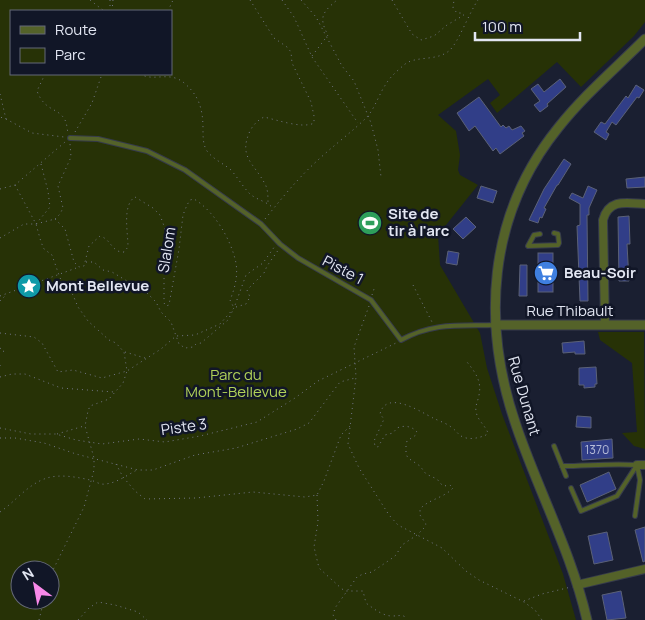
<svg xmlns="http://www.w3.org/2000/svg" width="645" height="620" font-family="Manrope,sans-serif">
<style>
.green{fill:#273206;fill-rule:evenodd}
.building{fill:#313e88;stroke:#5b6177}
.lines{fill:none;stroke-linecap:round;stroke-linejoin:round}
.service-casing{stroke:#363b4c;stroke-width:6}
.minor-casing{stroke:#363b4c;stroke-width:10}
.tertiary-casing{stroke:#363b4c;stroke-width:11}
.path{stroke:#727685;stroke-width:1;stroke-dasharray:1 4;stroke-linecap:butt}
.service{stroke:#546229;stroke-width:4}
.minor{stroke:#546229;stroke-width:8}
.tertiary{stroke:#546229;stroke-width:9}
.labels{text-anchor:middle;stroke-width:5;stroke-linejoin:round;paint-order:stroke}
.number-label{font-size:12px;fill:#b6bcd8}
.poi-label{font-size:15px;font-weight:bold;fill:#e2e6f2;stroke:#111627;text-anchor:start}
.street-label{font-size:15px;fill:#e2e6f2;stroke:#111627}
.park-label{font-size:15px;fill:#b1d259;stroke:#111627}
</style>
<rect width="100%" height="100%" fill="#1a1f31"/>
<g class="green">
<path d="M0 0H645V22L634 36 581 87 557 62 497 113 490 103 500 95 488 79 438 115 456 131 460 155 458 170 460 175 478 185 438 235 440 265 480 333 487 368 502 414 563 574 576 620H0ZM11 11H171V74H11ZM20 570H50V600H20Z"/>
<polygon points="598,332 644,332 645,449 634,446 622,433 637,432 632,363 600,340"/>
</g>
<g class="building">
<polygon points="560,79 566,87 547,104 548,106 540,112 534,105 540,101 531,89 538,84 544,92"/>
<polygon points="636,85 644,90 639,98 637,97 616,125 612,122 606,132 609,134 606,140 594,132 601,122 605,124 626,96 628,98"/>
<polygon points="479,97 501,127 503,125 506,128 509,126 512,130 521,126 525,131 522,133 524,136 500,154 496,148 493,151 475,126 469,131 457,113"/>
<polygon points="564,159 571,164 558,185 557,185 544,208 546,209 542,218 540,217 538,223 529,220 544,189"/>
<polygon points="645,177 645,187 627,188 626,179"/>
<polygon points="481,186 497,191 493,203 477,198"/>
<polygon points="588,186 597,190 589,208 589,215 587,215 588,301 580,301 577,226 580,225 580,204 569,198 572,193 583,198"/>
<polygon points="629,216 630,244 627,244 629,281 619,281 618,217"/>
<polygon points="466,217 476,227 463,239 453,229"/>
<polygon points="448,251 459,253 457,265 446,263"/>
<rect x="538" y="253" width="15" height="39"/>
<polygon points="520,265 527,265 527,296 519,296"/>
<polygon points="584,341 585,354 575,354 575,352 563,353 562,343"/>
<polygon points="596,367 597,384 595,384 595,387 584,388 584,385 579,385 579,368"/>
<polygon points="577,416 591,417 591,428 576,427"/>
<polygon points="612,439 613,458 582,460 581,442"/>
<polygon points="609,472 616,489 587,502 580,485"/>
<polygon points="645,527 645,561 643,562 635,530"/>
<polygon points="607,532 613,560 594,564 588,536"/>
<polygon points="621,591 626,618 607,620 602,595"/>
</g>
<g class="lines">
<g class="service-casing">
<g id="service">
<path d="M70 138 98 139 147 151 185 170 261 224 280 244 298 258 371 300 401 340C434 322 460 326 495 325"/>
<polyline points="540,234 534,235 528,246 558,245 559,243 558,234 554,233"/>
<polyline points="554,446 566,476"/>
<path d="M562 466C587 466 612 463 637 465"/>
<polyline points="571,488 581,511 617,496 637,465 640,480 635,516"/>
</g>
</g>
<g class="minor-casing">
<g id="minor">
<path d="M605 325 603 220C609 198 627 203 645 204"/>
<polyline points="637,465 645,465"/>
<polyline points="577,585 645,569"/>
</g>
</g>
<g class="tertiary-casing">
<g id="tertiary">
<polyline points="495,325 645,325"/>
<path d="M587 620C572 554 539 492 517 428 481 325 487 216 558 128 584 95 616 68 645 39"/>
</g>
</g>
<g class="path">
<polyline points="90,0 104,11"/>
<path d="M250 0 274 38 287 47 291 52 292 63 311 102 314 116V123C303 129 277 120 264 117 258 120 253 125 250 131 238 157 254 163 265 184 268 189 268 197 268 203"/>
<polyline points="282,0 294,17 312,57 358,123"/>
<polyline points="301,0 316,17 342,66 354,81 371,123 378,150 381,177"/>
<polyline points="392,0 412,34 421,40 434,36 447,25 464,15 462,13 457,13 453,8 454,0"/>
<polyline points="110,11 110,0"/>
<polyline points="112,11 113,0"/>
<polyline points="168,11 173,0"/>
<path d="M312 56 328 35C318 17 323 12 337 0"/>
<path d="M45 74 37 91C45 112 58 107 65 120 67 124 67 129 68 133"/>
<path d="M140 74C154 82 168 71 183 82 199 95 203 109 203 129 203 137 203 145 207 151 214 160 223 163 231 170 238 178 243 187 250 194 257 200 266 201 273 208"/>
<polyline points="0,94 6,119 0,117"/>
<polyline points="6,119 32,133 64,137"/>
<polyline points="75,132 92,103 102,74"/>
<polyline points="15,185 36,224 41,242 44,249 52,255 60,278 73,295 78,307 88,321 109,340 116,343 124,352 127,371 123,383 109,399 90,406 88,411 85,426 94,458 94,470 84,507 52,572 50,579"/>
<polyline points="0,189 15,185 65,142"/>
<path d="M55 219 65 229 74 262 79 267 84 266 89 246 100 236C111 239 112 253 124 252L128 247C128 232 122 205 135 197L153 208 160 215 164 226 167 242 164 277V303L166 306 169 305 179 249 183 215 187 205 190 200 194 199C214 211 231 239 236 263 238 276 235 288 230 300L234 308"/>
<polyline points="55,219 60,214 63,208 58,186 71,157 70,144"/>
<path d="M265 219C282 198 298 178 318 160 334 145 352 132 367 117 375 108 379 94 386 84 390 77 398 70 404 65 415 55 437 62 450 50 459 41 469 13 478 0"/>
<polyline points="36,224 50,207 48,191 41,164"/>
<polyline points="0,238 24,224 36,224 55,219"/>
<polyline points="86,262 94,262 103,270 112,272 147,293 156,302 161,312 171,322 179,344 185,348 193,347 196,344 201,343 228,320 233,310"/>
<polyline points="413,285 432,322"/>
<polyline points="372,295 374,289"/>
<polyline points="0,296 79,267"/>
<polyline points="0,301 5,296"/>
<polyline points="369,306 354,347 356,377 348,444 359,468 389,515 398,525 442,548 466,571 479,580 524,602 535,610 542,620"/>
<polyline points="236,307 246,304 250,297 247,290 264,273 267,266 279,249"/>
<polyline points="0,333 34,337 42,343 58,372 73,370 102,378 127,371 161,349 176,336 195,335 220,324 234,308 246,275 263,263 275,246"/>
<polyline points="0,348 4,351 0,353"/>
<polyline points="125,352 145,358"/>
<polyline points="0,365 0,367"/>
<polyline points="0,377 12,374 25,374 61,388 114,392"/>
<polyline points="0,428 31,434 56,434 76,440 102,444 139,439 165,442 200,436 257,422 295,398 318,381 396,343"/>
<polyline points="57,434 84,426"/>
<polyline points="0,438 15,438 44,443 76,454 138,470 153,470 195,455 236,448 297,429 309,423 340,382 355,378"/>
<polyline points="116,464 123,477 135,491 145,499 196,498 253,492 305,497 317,495 324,481 341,435 350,426"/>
<path d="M317 495 318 522 314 547 319 568 342 589 346 591H363L366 603C374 609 383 616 392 616 397 616 400 615 404 616L406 620"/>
<path d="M0 512C16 501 28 484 47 478 60 474 77 477 90 480 95 481 100 485 105 484 117 483 127 475 137 470"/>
<polyline points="524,601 542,594 571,587"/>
<polyline points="39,620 44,600"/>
<polyline points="78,620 89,608 98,602 115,605 138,612 147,620"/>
<path d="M336 620 333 615 335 608 357 577 363 574 372 572 391 559 396 555 402 545 417 535 424 528 426 524 420 515V509C429 499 444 498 453 488L450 485 444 486 441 484 437 479 426 474 420 466 408 458 406 454V445L407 441 416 435 417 432C412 426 404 425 397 428L393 433 385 435 378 447 375 446 374 441 384 419 380 414C386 389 421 412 433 418 439 421 446 423 451 427 456 430 458 435 463 437 470 440 479 438 486 435L488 433C485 425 477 420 476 411 475 406 478 401 479 395 482 381 475 372 467 362"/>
</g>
<use href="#service" class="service"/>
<use href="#minor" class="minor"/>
<use href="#tertiary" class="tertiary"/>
</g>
<defs>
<g id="stadium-disc" transform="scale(1.25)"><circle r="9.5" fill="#2e9e5b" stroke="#111627"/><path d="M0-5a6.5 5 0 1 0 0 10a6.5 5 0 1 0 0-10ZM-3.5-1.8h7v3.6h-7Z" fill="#fff"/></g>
<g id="supermarket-disc" transform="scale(1.25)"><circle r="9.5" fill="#3f7fe0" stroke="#111627"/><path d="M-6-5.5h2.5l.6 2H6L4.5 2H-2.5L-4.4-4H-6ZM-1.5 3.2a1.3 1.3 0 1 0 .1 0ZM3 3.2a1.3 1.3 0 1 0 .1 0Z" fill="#fff"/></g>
<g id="sight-disc" transform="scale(1.25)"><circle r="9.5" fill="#0f9aa8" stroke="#111627"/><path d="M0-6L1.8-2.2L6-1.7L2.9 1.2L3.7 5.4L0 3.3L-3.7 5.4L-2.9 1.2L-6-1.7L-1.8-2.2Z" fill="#fff"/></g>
</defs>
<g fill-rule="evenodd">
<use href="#stadium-disc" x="370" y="223"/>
<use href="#supermarket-disc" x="546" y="273"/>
<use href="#sight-disc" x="29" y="286"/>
</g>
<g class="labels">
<g class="number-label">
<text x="597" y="454">1370</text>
</g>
<g class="poi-label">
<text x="388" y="219">Site de<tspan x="388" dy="17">tir à l'arc</tspan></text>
<text x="564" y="278">Beau-Soir</text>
<text x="46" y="291">Mont Bellevue</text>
</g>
<g class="street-label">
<text transform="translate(167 250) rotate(-81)" y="5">Slalom</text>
<text transform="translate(343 270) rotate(28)" y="5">Piste 1</text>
<text x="570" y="316">Rue Thibault</text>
<text transform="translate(524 396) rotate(74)" y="5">Rue Dunant</text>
<text transform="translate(184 427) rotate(-8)" y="5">Piste 3</text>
</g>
<g class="park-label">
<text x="236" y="380">Parc du<tspan x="236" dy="17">Mont-Bellevue</tspan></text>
</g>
</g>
<rect x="10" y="10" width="162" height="65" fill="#111627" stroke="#656978"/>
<rect x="20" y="26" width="25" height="8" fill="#546229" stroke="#656978"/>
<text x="55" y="35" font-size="15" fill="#e2e6f2">Route</text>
<rect x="20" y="48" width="25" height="15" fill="#273206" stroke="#656978"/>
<text x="55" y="60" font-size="15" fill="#e2e6f2">Parc</text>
<g transform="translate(35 585) rotate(328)"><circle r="24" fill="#111627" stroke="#656978"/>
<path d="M0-4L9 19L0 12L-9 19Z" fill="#f888e9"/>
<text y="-8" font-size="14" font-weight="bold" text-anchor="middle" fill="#e2e6f2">N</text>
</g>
<path d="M475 32v8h105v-8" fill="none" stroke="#e2e6f2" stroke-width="2.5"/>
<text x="482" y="32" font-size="15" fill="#e2e6f2" stroke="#111627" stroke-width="4" paint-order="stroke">100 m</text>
</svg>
